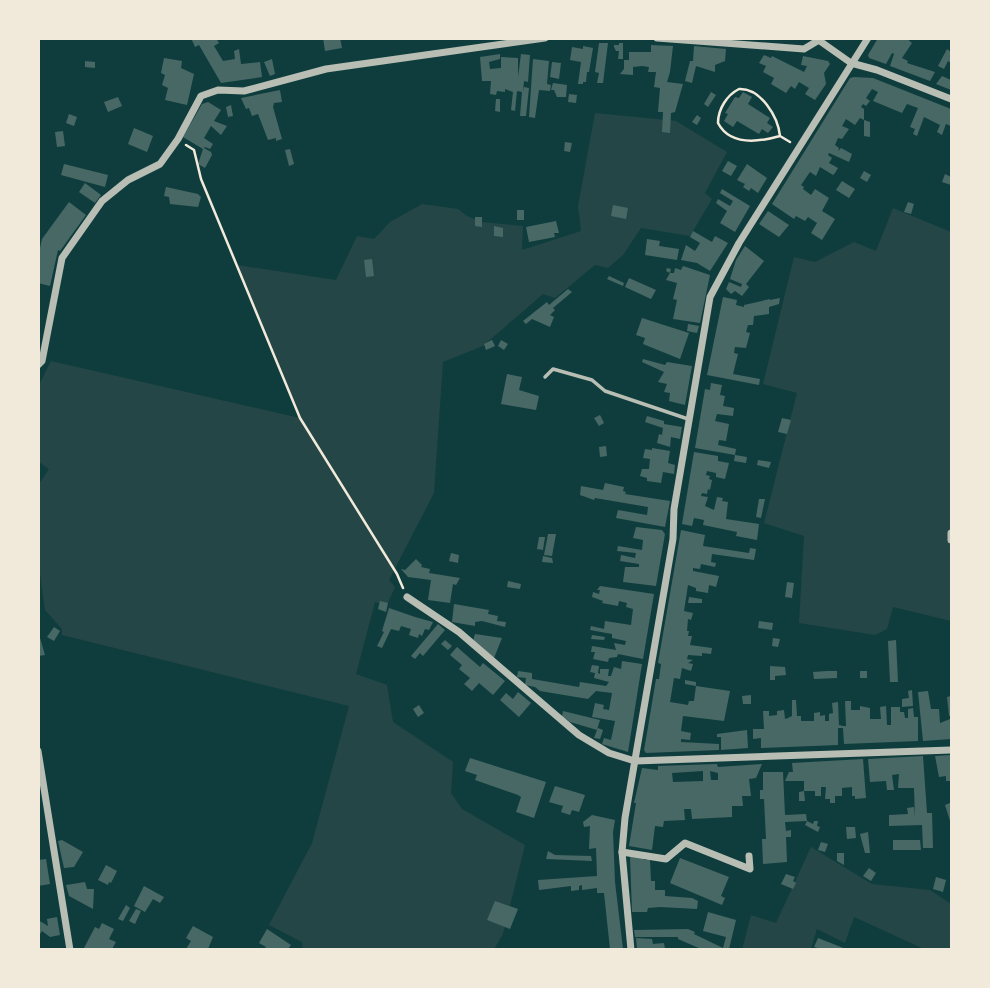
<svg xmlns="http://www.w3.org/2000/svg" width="990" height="988" font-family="Lato,sans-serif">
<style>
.green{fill:#244646}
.building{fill:#486865;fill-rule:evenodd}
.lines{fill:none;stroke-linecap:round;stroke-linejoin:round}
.path{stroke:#f1e9da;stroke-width:2.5}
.service{stroke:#b8beb3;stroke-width:3.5}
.minor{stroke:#b8beb3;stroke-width:7}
</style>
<rect width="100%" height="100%" fill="#0f3d3e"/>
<g class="green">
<polygon points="595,113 676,121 727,152 705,193 712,199 690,236 641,228 623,255 608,268 595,265 555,298 543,294 483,346 443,362 434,493 389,580 395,587 387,605 375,602 356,674 387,685 393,722 453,762 451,793 462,809 525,845 503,934 494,949 303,949 302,942 269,925 312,843 349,706 62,635 62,629 45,610 39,567 39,484 49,469 39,462 39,385 51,361 300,418 237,265 336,280 357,236 374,239 390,222 422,204 458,209 467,216 482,222 523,226 522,250 581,231 578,206"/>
<polygon points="893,208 951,232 951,621 893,607 887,629 875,635 799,623 804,536 764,523 797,393 763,384 794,257 815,262 854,242 876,251"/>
<polygon points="811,847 872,884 930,890 951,904 951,949 924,949 854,917 845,943 817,929 811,949 742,950 751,915 776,923"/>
</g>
<g class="building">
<polygon points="191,38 216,38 219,43 214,46 223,61 235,59 234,51 239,49 241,64 260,62 262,77 221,83 199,45 195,47"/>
<polygon points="323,38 340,38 342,48 325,51"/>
<polygon points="878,38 906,38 912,43 902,58 908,61 907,63 935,72 930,81 890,66 894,54 892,53 886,64 869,58 868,55"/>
<polygon points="599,43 608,43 603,83 597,83 599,73 595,72"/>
<polygon points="619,43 623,43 623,59 618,59 619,51 616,51 614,47 614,45 619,45"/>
<polygon points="651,45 673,46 670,72 667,82 683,84 675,112 671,113 670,133 662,132 663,112 658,112 660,88 654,87 656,72 648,72 649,67 642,66 633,67 633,75 620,74 624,69 624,60 629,60 629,52 651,52"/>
<polygon points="583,46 593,48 589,72 587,72 586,82 583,82 583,84 578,84 581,62 570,60 572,47 583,49"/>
<polygon points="694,46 726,49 725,61 715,65 715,72 696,66 692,83 685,81 690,61 693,61"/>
<polygon points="947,49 951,52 951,63 948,61 944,69 938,66"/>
<polygon points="500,54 500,59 489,62 490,69 501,68 501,57 518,58 518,77 521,54 530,55 528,82 524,81 523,92 524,87 529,88 526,116 520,116 522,92 517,91 515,111 511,110 513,92 505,89 505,92 497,91 496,95 490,94 491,81 482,81 480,57"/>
<polygon points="764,55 771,58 772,56 804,72 807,66 801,65 803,56 828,61 830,64 824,73 826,84 815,100 805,94 809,88 799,82 795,89 791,86 786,93 771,84 774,78 763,72 766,66 759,63"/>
<polygon points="164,58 182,61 181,68 194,74 187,105 165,100 168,88 162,85 165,75 161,73"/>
<polygon points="272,59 275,74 270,76 264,62"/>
<polygon points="533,59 549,61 547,84 551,85 550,91 539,90 535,118 529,117"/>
<polygon points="85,61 95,62 95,68 85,67"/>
<polygon points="552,62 561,63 559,79 550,77"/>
<polygon points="942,76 951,80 951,90 936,84"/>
<polygon points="854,77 873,78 951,109 951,126 946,124 942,135 937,132 940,125 924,117 917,136 913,134 915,129 910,127 918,108 907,104 902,113 873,101 878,92 872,89 866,98 870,101 866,106 863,104 861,107 864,109 864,120 860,118 855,125 846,119 842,126 849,129 842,139 838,138 835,145 839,148 838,151 841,148 852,154 849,162 829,153 828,155 832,158 829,163 838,168 835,173 833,175 820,167 816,176 810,172 801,185 804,187 803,189 811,195 815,189 829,198 822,211 835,219 822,240 811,233 817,223 808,217 805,221 796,216 794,219 772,204 850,78"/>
<polygon points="553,83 567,85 566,97 557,97 554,90 551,90"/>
<polygon points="280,90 282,102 274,103 273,107 282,139 276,141 276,138 268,140 258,114 252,116 249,108 246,109 241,98"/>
<polygon points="711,92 716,95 708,107 704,104"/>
<polygon points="743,92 752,97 748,104 770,118 767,123 773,127 768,133 762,129 759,134 737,121 733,127 724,121 728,114 725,113 735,97 739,98"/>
<polygon points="569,94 577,95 576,103 568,102"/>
<polygon points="118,97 122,106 108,112 104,102"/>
<polygon points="496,99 500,99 500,112 495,111"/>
<polygon points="208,102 221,110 214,121 227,126 221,135 211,126 204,138 213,144 210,149 205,147 204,148 211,152 212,155 205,168 198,164 203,149 183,137 202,104"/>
<polygon points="231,105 233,116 228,117 226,107"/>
<polygon points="69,114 77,117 74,126 66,123"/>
<polygon points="697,115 701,118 697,125 692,122"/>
<polygon points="864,120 870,122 870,137 864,136"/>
<polygon points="134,128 153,136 147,152 128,144"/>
<polygon points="63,131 65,146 57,147 55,132"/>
<polygon points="565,142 572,143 570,152 564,151"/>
<polygon points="290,149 294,164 289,166 285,150"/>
<polygon points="728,161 737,166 731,176 722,171"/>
<polygon points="64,164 108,175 105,187 61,175"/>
<polygon points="747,164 767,178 758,193 751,188 749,191 743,187 745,184 737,180"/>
<polygon points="864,171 871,175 867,182 860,178"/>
<polygon points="945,174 951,177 951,185 942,182"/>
<polygon points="842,181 855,189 849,198 836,190"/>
<polygon points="85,183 101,195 95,203 79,192"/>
<polygon points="166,187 198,194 201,197 198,207 170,204 169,197 164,196"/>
<polygon points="722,189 750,206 735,232 720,223 727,211 716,203 718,199 730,206 733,201 720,193"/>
<polygon points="69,202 86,215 60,251 58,250 50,286 38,283 38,257 42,239"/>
<polygon points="908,202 914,204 911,214 904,212"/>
<polygon points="613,205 628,208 626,219 611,216"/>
<rect x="517" y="210" width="7" height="10"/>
<polygon points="768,211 789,225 779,237 759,224"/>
<polygon points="475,217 482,217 482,227 475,226"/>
<polygon points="556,221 559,233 554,233 555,237 529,242 526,227"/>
<polygon points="494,226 503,228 503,237 494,236"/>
<polygon points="693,231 712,242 715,236 728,243 710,271 697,263 681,260 686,245 695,251 700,243 690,237"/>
<polygon points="647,239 660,241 659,246 679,249 677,260 645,255"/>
<polygon points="745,246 764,261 746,284 749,287 742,296 735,291 731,294 726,289 729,282 741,287 742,284 730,279 736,260"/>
<polygon points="372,259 374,276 366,277 364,260"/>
<polygon points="683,266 710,275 700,323 673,319 677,300 673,299 677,283 666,280 670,273 666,271 667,268 671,269 670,273 674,273 675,268 681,270"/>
<polygon points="609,276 624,283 623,286 607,279"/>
<polygon points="629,278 656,290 651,299 625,287"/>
<polygon points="568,289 572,292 553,308 555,310 550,315 554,317 550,327 532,319 526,324 523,321 547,302 549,305"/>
<polygon points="723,297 737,300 736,305 744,307 744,305 770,299 770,300 780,298 779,304 769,307 769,314 754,316 753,325 748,325 746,332 750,333 746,348 735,347 734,353 738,354 733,374 760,379 759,385 707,375"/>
<polygon points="642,318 689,333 680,359 643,344 645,338 636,335"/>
<polygon points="688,324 699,326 697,333 687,331"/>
<polygon points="492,340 495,346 486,350 484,344"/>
<polygon points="501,340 508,344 504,350 498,346"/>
<polygon points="643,359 665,365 667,362 692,366 685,405 669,401 670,393 664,392 667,384 658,382 664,372 642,362"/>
<polygon points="507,374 522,377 519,390 539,396 536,410 501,404"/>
<polygon points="711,383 722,385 720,395 725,396 723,406 734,408 733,416 717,414 715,421 729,424 726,441 719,440 718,445 736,449 735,455 695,448 705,389 710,390"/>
<polygon points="600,415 604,423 599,426 594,418"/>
<polygon points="647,416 664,421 664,424 682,427 680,439 671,437 670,447 657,443 659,434 662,435 663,428 645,422"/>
<polygon points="782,418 791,420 787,434 778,432"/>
<polygon points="606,446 607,456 600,457 599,447"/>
<polygon points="652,448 670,451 668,463 675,465 674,474 663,472 661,483 647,481 647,478 640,476 642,469 649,469 650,459 643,458 645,449 652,450"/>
<polygon points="694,452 718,456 718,461 729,463 725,479 716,477 716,473 707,471 706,475 710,476 709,479 712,480 710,490 708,489 707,494 702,493 701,496 708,497 705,506 714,510 717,497 723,498 722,501 728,502 726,519 759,524 757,540 736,536 737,532 703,525 704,520 694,518 692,526 682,524"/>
<polygon points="735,455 747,457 746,463 734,461"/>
<polygon points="758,460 771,462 769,468 757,465"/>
<polygon points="605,483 624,487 623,491 626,492 625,494 670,501 665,527 616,518 618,510 647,515 648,507 595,498 594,500 580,495 581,486 603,490"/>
<polygon points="759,499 765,499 761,518 756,517"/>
<polygon points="636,527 662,530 665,534 656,586 623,582 625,567 639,567 639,564 620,561 621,555 635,558 636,553 617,551 618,546 642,550 643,540 633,538"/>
<polygon points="681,530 705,535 703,546 749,553 750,548 756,549 755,555 754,560 712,554 711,562 716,563 715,567 701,564 700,569 693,568 693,571 719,576 716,587 709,585 708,593 696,591 696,588 688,585 684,611 693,613 691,620 688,619 687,631 689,631 688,636 692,636 690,645 712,648 711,654 702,653 702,656 688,655 687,659 693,660 688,663 693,664 691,671 682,668 680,679 674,678 670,702 688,705 689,701 694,701 696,686 730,691 724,721 683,716 681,731 691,733 690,740 681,739 681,742 719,744 719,750 646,753 644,750 648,727 656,679 659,679 661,664 658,663"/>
<polygon points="548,534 556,534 552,556 544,555"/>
<polygon points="539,537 545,537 543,550 537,549"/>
<polygon points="451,553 459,555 458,563 449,561"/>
<polygon points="543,556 552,558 553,563 542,562"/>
<polygon points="416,559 422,565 421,567 430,569 429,573 460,578 456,585 453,584 450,603 428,600 431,580 408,577 401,569 405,570"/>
<polygon points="508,581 521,584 520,589 507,587"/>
<polygon points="787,582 794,583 792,598 785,597"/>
<polygon points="600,586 654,594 643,659 618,654 617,657 609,658 608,662 593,659 595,652 591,652 592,646 616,650 614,643 625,645 626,641 612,638 612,634 590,630 591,626 604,629 605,621 631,625 633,609 626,607 627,603 619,601 618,606 602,603 603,601 592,597 593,592 599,594 600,590 597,590"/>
<polygon points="689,597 702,599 702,603 688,603"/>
<polygon points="380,601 388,603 386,612 378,609"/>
<polygon points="454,604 489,610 488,614 498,616 497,621 506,622 505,627 482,621 475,622 475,626 452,622"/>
<polygon points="389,608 415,617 433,622 429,630 425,629 422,636 419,634 418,638 409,635 411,629 401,626 399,631 391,629 382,648 377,646 384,632 382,631"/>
<polygon points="759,621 773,623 772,630 758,628"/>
<polygon points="438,624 445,630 423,656 420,653 415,659 411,656"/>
<polygon points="54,627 60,631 54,641 47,637"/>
<polygon points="38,631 45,655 38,656"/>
<polygon points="475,634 502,638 494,658 473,641"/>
<polygon points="592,635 605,637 604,640 591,639"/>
<polygon points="773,638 780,639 778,647 772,646"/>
<polygon points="445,640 452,646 448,650 441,644"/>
<polygon points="896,640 898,682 890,682 888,641"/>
<polygon points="457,647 480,667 483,663 505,681 493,695 479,683 472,691 464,684 470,678 459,669 462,665 450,655"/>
<polygon points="622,661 642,664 628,752 602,744 604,738 611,740 615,721 592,717 595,703 604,705 603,709 609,710 612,693 596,691 588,699 540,691 535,687 525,685 526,678 517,677 518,671 532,673 532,679 579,687 580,682 606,686 609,682 594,678 595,673 590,672 592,665 599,666 598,673 600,674 600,669 609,669 608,676 611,676 614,667 621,669"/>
<polygon points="770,666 785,667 786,675 775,676 775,680 770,680"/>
<polygon points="827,671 837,671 837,678 814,679 813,672"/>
<rect x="860" y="671" width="7" height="7"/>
<polygon points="685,680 696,682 696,686 685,684"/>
<polygon points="912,690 913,706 902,707 902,699 909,698 908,691"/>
<polygon points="928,691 931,709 939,709 940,723 950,719 951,739 923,741 918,692"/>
<polygon points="518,692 531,703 519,717 500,700 506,693 513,699"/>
<polygon points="751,695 751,704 743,704 742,696"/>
<polygon points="951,696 951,716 949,716 947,697"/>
<polygon points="792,700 796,700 797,716 801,716 801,721 814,721 814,713 820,712 820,716 825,715 825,721 829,721 829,714 833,713 832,703 838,702 839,725 843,726 846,726 845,701 851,701 851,710 860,710 860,706 870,708 870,719 881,719 880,707 886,706 887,725 891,725 891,707 900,707 900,712 904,712 905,718 908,718 908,709 913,708 914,717 918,717 918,741 844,744 843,728 838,728 838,745 761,748 761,738 753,739 753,729 764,729 763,711 769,711 769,716 777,715 777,711 784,710 785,719 788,718 792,716"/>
<polygon points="419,705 424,713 418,717 413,709"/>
<polygon points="563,711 600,720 597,730 598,728 603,730 600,739 594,738 597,730 570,722 562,716"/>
<polygon points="747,730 748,748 721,750 721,737 717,737 717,734"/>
<polygon points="951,755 951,781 946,781 946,776 939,777 935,756"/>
<polygon points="923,756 927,813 932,813 933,848 923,848 922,825 889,826 889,815 908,814 907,808 914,807 915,818 914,788 898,788 899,774 892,775 894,790 887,790 886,781 870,782 868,759"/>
<polygon points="470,758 546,782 534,818 516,812 521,797 518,795 475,780 477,775 465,771"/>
<polygon points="863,759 866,798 855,799 855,796 852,796 852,787 842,788 842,796 835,796 835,803 830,803 830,799 825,799 826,787 821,787 821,796 815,796 815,791 804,791 805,801 799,801 799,792 804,791 804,781 785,781 789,772 793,772 792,763"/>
<path d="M717 764 718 767 762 764 756 778 749 779 751 796H742L743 806H732V817L692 819 691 809H684L685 820 664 821 663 827 655 826 652 850 629 846 636 803H634L642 768 658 770V766ZM703 771V781L673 782 672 773ZM710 771 718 773V780H711Z"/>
<polygon points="763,772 783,772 785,815 806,814 807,821 785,822 786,831 791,830 791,837 786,837 787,862 763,864 762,839 766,839 764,799 760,799 760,790 763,790"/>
<polygon points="555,786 585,795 579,812 572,810 570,815 561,812 563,806 549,802"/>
<polygon points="950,803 951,809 951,824 945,805"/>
<polygon points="592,815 615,820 613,832 615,882 623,949 610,949 604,893 597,893 597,888 582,890 582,885 579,886 579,890 571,891 571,886 539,890 538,880 597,876 596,848 589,849 590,826 584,827 583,822"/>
<polygon points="807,821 813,824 814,821 818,821 817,826 820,827 818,832 805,825"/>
<polygon points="846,827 855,827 856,838 847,839"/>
<polygon points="868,832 870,853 865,853 860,834"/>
<polygon points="62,840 83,852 74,867 64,868 58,841"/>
<polygon points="893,840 920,840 921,850 893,850"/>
<polygon points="821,842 828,844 825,852 818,850"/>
<polygon points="548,851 555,855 591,856 592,861 546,859"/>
<polygon points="837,853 844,853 844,865 837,861"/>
<polygon points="644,856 644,860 650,859 651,881 655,881 655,890 665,890 665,896 692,898 698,901 697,909 660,907 648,908 647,912 632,912 630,857"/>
<polygon points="680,858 729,877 721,896 725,898 722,905 670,883"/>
<polygon points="46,859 50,884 38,886 38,860"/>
<polygon points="106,865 117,871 111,883 109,882 108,885 98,880"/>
<polygon points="869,868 876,873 871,881 863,876"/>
<polygon points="786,874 795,877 793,881 796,883 793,889 781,884"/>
<polygon points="936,877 946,880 943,892 933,889"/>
<polygon points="85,882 87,889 94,889 93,909 69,896 66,885"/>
<polygon points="144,886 164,897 160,903 153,899 145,912 134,906"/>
<polygon points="495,901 518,909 510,929 487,920"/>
<polygon points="126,905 130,908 123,921 118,919"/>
<polygon points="136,909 141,911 135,924 129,921"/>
<polygon points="708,912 736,920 729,949 701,949 678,939 678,937 635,937 634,930 688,929 695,932 694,934 723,948 726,937 703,931"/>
<polygon points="57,917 60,935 50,937 42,931 38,937 38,920 48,926 47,919"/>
<polygon points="102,923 114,929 109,939 116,942 112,949 84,948 95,927 99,929"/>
<polygon points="193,926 213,937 208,949 186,949 191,941 186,938"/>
<polygon points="267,929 291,945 288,949 264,949 266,947 259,943"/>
<polygon points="636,938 652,939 653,944 664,943 665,949 637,949"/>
<polygon points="818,938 846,949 822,949 814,947"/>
</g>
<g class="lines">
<g class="path">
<path d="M780 136C759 142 730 146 718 123 718 109 727 95 739 89 761 88 778 117 780 136L790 142"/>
<polyline points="186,145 194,150 201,179 300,418 397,574 403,588"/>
</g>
<polyline class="service" points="545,377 553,369 592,380 605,391 688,419"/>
<g class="minor">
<polyline points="657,38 804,49 819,40"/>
<polyline points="817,39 851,63 877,70 951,99"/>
<polyline points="38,365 42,361 62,258 102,201 128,180 160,164 178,139 201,96 218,90 244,91 326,69 545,38"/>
<polyline points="951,533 951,540"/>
<polyline points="407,597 459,632 579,735 609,753 635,761 951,750"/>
<polyline points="38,751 70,950"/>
<polyline points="622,852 666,859 685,843 750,869 749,856"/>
<polyline points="631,950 622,852 625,818 673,539 674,509 710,297 739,243 868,38"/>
</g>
</g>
<rect width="990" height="988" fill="none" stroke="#f1e9da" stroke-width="80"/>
</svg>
